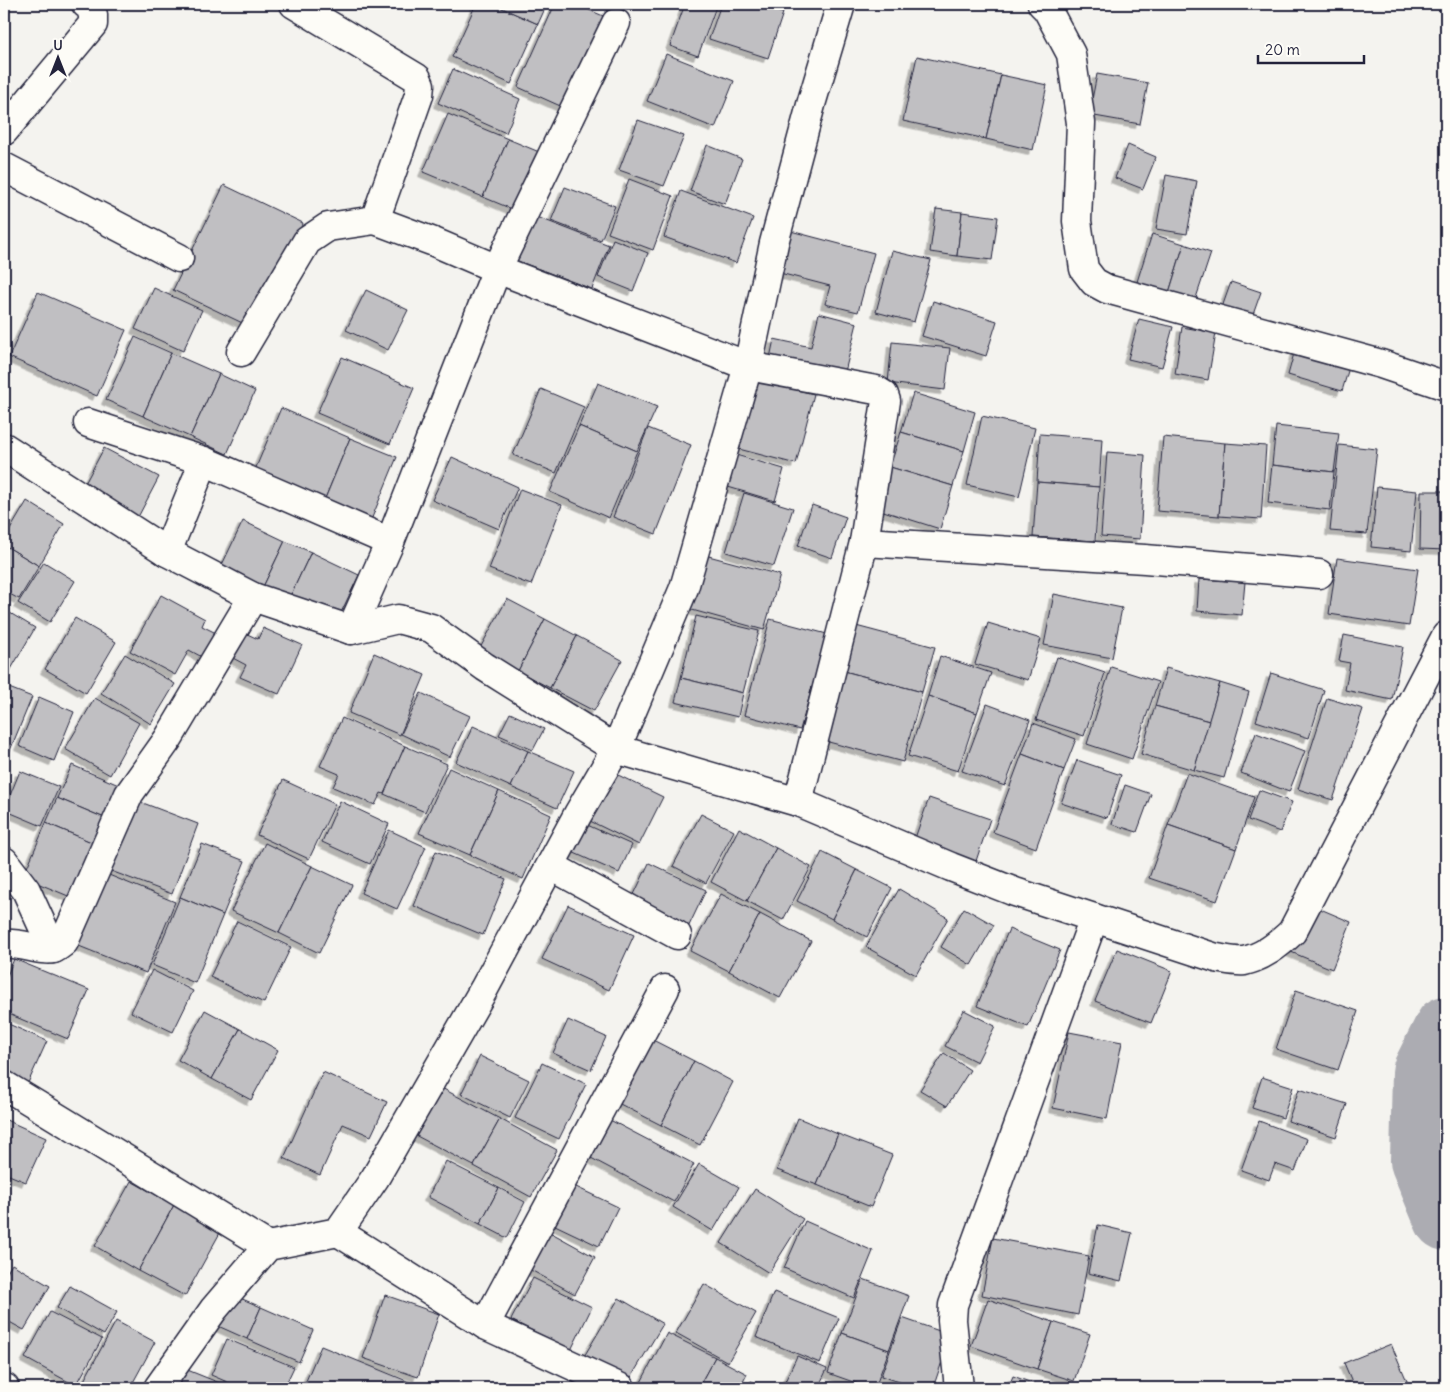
<svg xmlns="http://www.w3.org/2000/svg" width="1450" height="1392" font-family="Delius,sans-serif">
<style>
.lines{fill:none;stroke-linecap:round;stroke-linejoin:round}
.river{stroke:#acacb2;stroke-width:64}
.building{fill:#c0bfc2;stroke:#22223b;filter:url(#shadow)}
.minor-casing{stroke:#22223b;stroke-width:31}
.primary-casing{stroke:#22223b;stroke-width:31}
.minor{stroke:#fdfcf7;stroke-width:28}
.primary{stroke:#fdfcf7;stroke-width:28}
</style>
<defs>
<filter id="shadow"><feDropShadow dx="-4.5" dy="4.5" stdDeviation="0" flood-color="#0004"/></filter>
</defs>
<rect width="100%" height="100%" fill="#f4f3ef"/>
<filter id="ink" filterUnits="userSpaceOnUse"><feTurbulence type="fractalNoise" baseFrequency=".02" numOctaves="2"/><feDisplacementMap in="SourceGraphic" scale="10" xChannelSelector="R" yChannelSelector="G"/><feConvolveMatrix kernelMatrix="1 2 1 2 8 2 1 2 1" color-interpolation-filters="sRGB"/></filter>
<g filter="url(#ink)">
<g class="lines">
<polyline class="river" points="1446,1028 1424,1072 1422,1161 1446,1219"/>
</g>
<g class="building">
<polygon points="476,4 493,4 538,24 511,84 452,57"/>
<polygon points="493,4 547,4 538,24"/>
<polygon points="555,4 575,4 608,18 567,109 518,87"/>
<polygon points="685,4 717,4 698,56 670,46"/>
<polygon points="721,4 754,4 783,13 768,58 709,39"/>
<polygon points="666,54 734,81 715,128 647,101"/>
<polygon points="917,56 1001,75 986,139 903,121"/>
<polygon points="453,69 520,99 506,133 438,103"/>
<polygon points="1097,74 1148,83 1140,124 1089,115"/>
<polygon points="1001,75 1047,85 1033,150 986,139"/>
<polygon points="448,114 508,139 483,197 423,172"/>
<polygon points="638,120 684,136 664,186 619,170"/>
<polygon points="508,139 544,154 519,212 483,197"/>
<polygon points="707,145 742,159 725,204 690,191"/>
<polygon points="1128,145 1156,157 1143,189 1115,178"/>
<polygon points="1166,175 1197,181 1187,234 1156,229"/>
<polygon points="629,179 673,196 653,250 608,233"/>
<polygon points="224,185 303,223 253,328 173,290"/>
<polygon points="565,187 615,206 601,240 551,221"/>
<polygon points="681,191 753,218 736,263 664,237"/>
<polygon points="936,209 962,212 957,256 930,252"/>
<polygon points="962,212 998,217 992,260 957,256"/>
<polygon points="532,215 609,245 592,289 515,260"/>
<polygon points="783,229 874,253 858,312 825,304 830,286 772,271"/>
<polygon points="1152,234 1184,244 1168,296 1136,285"/>
<polygon points="613,239 648,253 633,291 598,277"/>
<polygon points="1184,244 1211,253 1194,304 1168,296"/>
<polygon points="892,251 931,260 914,322 876,312"/>
<polygon points="1231,282 1261,292 1250,323 1220,313"/>
<polygon points="154,288 202,310 183,351 135,329"/>
<polygon points="366,290 408,310 388,350 346,330"/>
<polygon points="38,292 126,330 97,396 9,357"/>
<polygon points="933,301 997,321 986,356 922,336"/>
<polygon points="819,313 857,323 843,380 769,363 774,339 811,347"/>
<polygon points="1139,319 1173,327 1162,367 1128,359"/>
<polygon points="1182,327 1216,333 1208,380 1175,374"/>
<polygon points="135,337 171,353 143,416 106,400"/>
<polygon points="892,342 950,348 945,390 888,383"/>
<polygon points="1296,346 1351,361 1342,391 1288,375"/>
<polygon points="171,353 219,374 190,437 143,416"/>
<polygon points="342,357 414,388 390,444 317,413"/>
<polygon points="219,374 255,391 227,454 190,437"/>
<polygon points="752,379 814,394 796,464 735,448"/>
<polygon points="598,383 657,407 637,451 579,426"/>
<polygon points="541,389 584,407 556,473 513,455"/>
<polygon points="913,393 975,412 964,451 901,432"/>
<polygon points="281,408 350,438 322,506 252,477"/>
<polygon points="982,416 1035,428 1019,497 967,485"/>
<polygon points="579,426 637,451 609,518 550,492"/>
<polygon points="1276,426 1339,433 1334,472 1272,465"/>
<polygon points="648,428 691,445 656,534 613,517"/>
<polygon points="901,432 964,451 953,486 890,467"/>
<polygon points="1040,434 1102,439 1099,487 1037,482"/>
<polygon points="1163,437 1225,443 1219,516 1157,511"/>
<polygon points="350,438 397,457 369,525 322,506"/>
<polygon points="1225,443 1266,446 1261,519 1219,516"/>
<polygon points="1339,445 1377,449 1367,534 1330,531"/>
<polygon points="104,448 159,477 137,519 81,491"/>
<polygon points="1107,452 1145,455 1140,539 1101,536"/>
<polygon points="736,455 784,469 775,501 728,487"/>
<polygon points="452,457 518,487 499,529 432,500"/>
<polygon points="1272,465 1334,472 1330,510 1268,503"/>
<polygon points="890,467 953,486 940,529 877,509"/>
<polygon points="1037,482 1099,487 1095,541 1033,537"/>
<polygon points="1377,487 1417,491 1411,551 1371,547"/>
<polygon points="520,489 562,505 531,585 489,569"/>
<polygon points="1421,491 1446,491 1446,550 1420,549"/>
<polygon points="744,493 793,508 774,566 726,552"/>
<polygon points="27,501 64,524 39,566 4,545 4,540"/>
<polygon points="812,505 846,517 832,558 798,546"/>
<polygon points="243,521 285,541 262,589 220,569"/>
<polygon points="285,541 311,552 288,601 262,589"/>
<polygon points="4,545 39,566 19,599 4,591"/>
<polygon points="311,552 359,575 336,623 288,601"/>
<polygon points="701,554 780,575 764,630 685,608"/>
<polygon points="1337,558 1418,569 1409,626 1329,614"/>
<polygon points="44,562 75,581 50,622 18,603"/>
<polygon points="1199,579 1245,582 1242,615 1197,611"/>
<polygon points="1054,594 1122,608 1112,658 1044,645"/>
<polygon points="161,595 205,619 202,626 216,633 202,657 189,650 175,675 130,651"/>
<polygon points="507,599 545,619 518,671 479,650"/>
<polygon points="5,610 35,628 7,676 4,674 4,613"/>
<polygon points="696,616 759,631 743,693 681,678"/>
<polygon points="75,618 116,642 86,693 45,669"/>
<polygon points="545,619 577,636 550,688 518,671"/>
<polygon points="770,619 827,634 800,730 744,715"/>
<polygon points="988,623 1041,639 1028,680 975,664"/>
<polygon points="856,626 935,647 922,692 844,671"/>
<polygon points="263,628 302,645 279,694 240,677 246,665 231,657 243,632 258,639"/>
<polygon points="1344,635 1403,647 1392,700 1345,690 1350,663 1339,661"/>
<polygon points="577,636 622,660 594,711 550,688"/>
<polygon points="374,653 425,675 400,735 349,713"/>
<polygon points="125,654 175,684 151,724 101,693"/>
<polygon points="940,656 991,673 977,713 928,696"/>
<polygon points="1057,657 1105,673 1084,736 1036,720"/>
<polygon points="1111,667 1158,682 1132,759 1087,744"/>
<polygon points="1166,668 1220,683 1209,721 1155,706"/>
<polygon points="844,671 922,692 903,762 825,741"/>
<polygon points="1271,673 1324,690 1309,738 1256,721"/>
<polygon points="681,678 743,693 738,717 675,702"/>
<polygon points="1220,683 1249,692 1224,778 1194,770"/>
<polygon points="4,686 32,697 4,765"/>
<polygon points="421,693 470,716 450,757 401,734"/>
<polygon points="928,696 977,713 958,771 908,756"/>
<polygon points="39,697 74,712 54,761 19,746"/>
<polygon points="95,698 139,723 110,775 65,749"/>
<polygon points="1327,698 1363,709 1333,800 1298,789"/>
<polygon points="987,704 1030,720 1005,786 962,771"/>
<polygon points="1155,706 1209,721 1194,770 1141,754"/>
<polygon points="510,713 544,729 533,750 499,735"/>
<polygon points="342,718 405,746 384,794 381,793 375,805 333,787 339,774 320,766"/>
<polygon points="1033,723 1076,739 1064,770 1022,754"/>
<polygon points="473,726 528,751 511,787 456,762"/>
<polygon points="1256,733 1305,751 1289,792 1241,773"/>
<polygon points="405,746 447,764 425,812 384,794"/>
<polygon points="528,751 574,771 557,808 511,787"/>
<polygon points="1022,754 1064,770 1036,848 993,832"/>
<polygon points="1077,760 1121,775 1107,818 1061,803"/>
<polygon points="72,765 121,786 107,819 57,798"/>
<polygon points="449,768 499,791 470,855 419,833"/>
<polygon points="20,771 59,787 42,826 4,810"/>
<polygon points="614,773 663,797 639,845 590,821"/>
<polygon points="1187,773 1254,797 1236,849 1168,825"/>
<polygon points="283,780 335,804 309,859 257,835"/>
<polygon points="1125,785 1151,794 1137,832 1112,824"/>
<polygon points="1259,790 1292,802 1280,832 1248,820"/>
<polygon points="499,791 551,815 523,879 470,855"/>
<polygon points="57,798 107,819 96,844 46,823"/>
<polygon points="130,798 198,824 172,894 103,868"/>
<polygon points="929,798 990,819 976,861 914,841"/>
<polygon points="340,801 389,824 370,864 322,842"/>
<polygon points="701,814 734,831 706,883 673,866"/>
<polygon points="46,823 96,844 73,898 23,877"/>
<polygon points="585,824 632,845 619,873 572,852"/>
<polygon points="1168,825 1236,849 1217,901 1149,878"/>
<polygon points="739,828 776,848 747,901 711,882"/>
<polygon points="389,830 426,847 397,909 361,893"/>
<polygon points="265,843 312,866 279,933 231,911"/>
<polygon points="202,844 245,861 223,915 180,897"/>
<polygon points="776,848 811,867 783,920 747,901"/>
<polygon points="436,851 506,879 483,935 414,906"/>
<polygon points="822,852 857,870 832,919 797,901"/>
<polygon points="649,863 706,890 686,932 629,905"/>
<polygon points="312,866 352,885 319,953 279,933"/>
<polygon points="857,870 892,888 867,937 832,919"/>
<polygon points="99,871 175,902 146,973 69,942"/>
<polygon points="899,889 948,918 916,975 866,947"/>
<polygon points="721,894 760,914 729,971 690,951"/>
<polygon points="180,897 223,915 195,983 152,965"/>
<polygon points="568,905 634,935 609,990 542,959"/>
<polygon points="1311,905 1351,922 1332,969 1291,952"/>
<polygon points="964,908 994,925 971,965 941,947"/>
<polygon points="760,914 811,941 780,998 729,971"/>
<polygon points="237,921 291,947 264,1003 210,977"/>
<polygon points="1009,929 1060,950 1028,1027 977,1006"/>
<polygon points="1117,949 1172,971 1151,1023 1095,1001"/>
<polygon points="14,959 89,990 68,1039 4,1012 4,983"/>
<polygon points="152,970 193,991 173,1032 131,1012"/>
<polygon points="1296,990 1358,1011 1338,1070 1276,1049"/>
<polygon points="205,1010 240,1029 212,1079 178,1060"/>
<polygon points="964,1010 995,1026 977,1062 945,1046"/>
<polygon points="568,1020 606,1037 591,1070 553,1053"/>
<polygon points="4,1022 47,1041 28,1083 4,1073"/>
<polygon points="240,1029 278,1050 251,1100 212,1079"/>
<polygon points="1069,1032 1122,1042 1107,1119 1053,1108"/>
<polygon points="647,1037 694,1061 661,1125 614,1101"/>
<polygon points="944,1053 970,1070 947,1106 920,1090"/>
<polygon points="480,1056 529,1080 510,1118 461,1094"/>
<polygon points="694,1061 733,1082 700,1145 661,1125"/>
<polygon points="542,1063 586,1084 559,1139 515,1118"/>
<polygon points="323,1072 387,1102 371,1136 343,1124 320,1175 284,1158"/>
<polygon points="1262,1077 1293,1087 1283,1118 1252,1108"/>
<polygon points="436,1085 500,1119 474,1166 411,1133"/>
<polygon points="1299,1089 1347,1104 1336,1137 1288,1121"/>
<polygon points="798,1118 838,1134 817,1185 777,1170"/>
<polygon points="4,1119 46,1138 26,1182 4,1173"/>
<polygon points="500,1119 557,1150 531,1197 474,1166"/>
<polygon points="610,1120 694,1164 674,1202 591,1158"/>
<polygon points="1259,1121 1307,1139 1295,1171 1275,1164 1269,1180 1241,1170"/>
<polygon points="838,1134 892,1155 871,1207 817,1185"/>
<polygon points="446,1161 499,1188 480,1224 428,1197"/>
<polygon points="699,1164 739,1187 713,1231 673,1207"/>
<polygon points="131,1181 174,1205 138,1271 95,1246"/>
<polygon points="574,1186 618,1207 599,1246 555,1225"/>
<polygon points="499,1188 525,1202 507,1238 480,1224"/>
<polygon points="755,1189 803,1219 769,1273 721,1243"/>
<polygon points="174,1205 221,1231 185,1296 138,1271"/>
<polygon points="805,1221 873,1251 854,1298 784,1268"/>
<polygon points="1098,1225 1132,1233 1121,1281 1088,1273"/>
<polygon points="548,1231 595,1257 575,1294 527,1268"/>
<polygon points="993,1238 1089,1256 1078,1315 982,1295"/>
<polygon points="12,1264 50,1286 24,1330 4,1319 4,1278"/>
<polygon points="533,1278 592,1307 571,1350 511,1320"/>
<polygon points="863,1279 909,1296 889,1350 842,1333"/>
<polygon points="704,1284 756,1313 728,1362 676,1333"/>
<polygon points="70,1286 117,1312 104,1335 57,1308"/>
<polygon points="774,1292 839,1318 820,1363 756,1337"/>
<polygon points="233,1295 261,1307 247,1339 218,1326"/>
<polygon points="385,1295 439,1314 418,1377 363,1358"/>
<polygon points="619,1298 663,1324 627,1384 583,1358"/>
<polygon points="988,1299 1053,1322 1037,1369 971,1346"/>
<polygon points="261,1307 313,1330 299,1362 247,1339"/>
<polygon points="50,1312 102,1339 76,1386 25,1358"/>
<polygon points="902,1318 951,1335 933,1388 918,1388 881,1376"/>
<polygon points="116,1321 155,1342 130,1388 80,1388"/>
<polygon points="1053,1322 1090,1334 1074,1381 1037,1369"/>
<polygon points="667,1333 715,1357 698,1388 638,1388"/>
<polygon points="842,1333 889,1350 875,1388 870,1388 828,1373"/>
<polygon points="227,1339 294,1367 284,1388 241,1388 211,1375"/>
<polygon points="1391,1344 1410,1388 1343,1388 1353,1384 1344,1363"/>
<polygon points="321,1346 424,1388 303,1388"/>
<polygon points="797,1356 827,1369 818,1388 782,1388"/>
<polygon points="715,1357 747,1374 740,1388 698,1388"/>
<polygon points="185,1369 232,1388 177,1388"/>
<polygon points="1013,1376 1046,1388 1008,1388"/>
<polygon points="751,1381 766,1388 747,1388"/>
</g>
<g class="lines">
<g class="minor-casing">
<g id="minor">
<polyline points="294,4 417,78 420,85 419,95 375,220 434,242 497,269 748,366 876,390 884,395 886,401 864,542 798,802"/>
<polyline points="1042,4 1047,9 1071,54 1081,123 1077,221 1084,269 1094,282 1107,289 1381,364 1446,386"/>
<polyline points="4,131 93,24 93,15 90,6 86,4"/>
<polyline points="4,167 179,258"/>
<polyline points="241,352 307,241 328,227 375,220"/>
<polyline points="88,423 204,461 390,542"/>
<path d="M4 447 167 552 253 597 351 630 398 619 431 628 485 667 616 749 798 802 951 867 1015 892 1216 958C1224 959 1235 962 1244 961 1263 957 1278 945 1292 932L1446 636"/>
<polyline points="864,542 1145,559 1319,574"/>
<polyline points="167,552 204,461"/>
<polyline points="351,630 390,542 497,269 616,23"/>
<polyline points="4,861 26,890 53,949"/>
<polyline points="551,866 677,935"/>
<path d="M4 944C19 942 42 952 53 949 57 948 61 944 64 942L129 794 168 739 253 597"/>
<polyline points="4,1085 268,1246"/>
<polyline points="338,1232 485,1325 621,1388"/>
<polyline points="485,1325 665,989"/>
<polyline points="158,1388 214,1309 268,1246 338,1232 375,1178 484,989 578,814 616,749 684,588 748,366 774,243 812,101 841,4"/>
<polyline points="959,1388 952,1320 953,1305 1094,918"/>
</g>
</g>
<g class="primary-casing">
<polyline id="primary" points="4,1388 5,1388"/>
</g>
<use href="#minor" class="minor"/>
<use href="#primary" class="primary"/>
</g>
</g>
<rect width="1450" height="1392" fill="none" stroke="#fdfcf7" stroke-width="20"/>
<rect x="10" y="10" width="1430" height="1372" fill="none" stroke="#22223b" stroke-width="2" filter="url(#ink)"/>
<g transform="translate(58 58)" stroke="#fdfcf7" stroke-width="4" paint-order="stroke">
<path d="M0-4L9 19L0 12L-9 19Z" fill="#22223b"/>
<text y="-8" font-size="14" font-weight="bold" text-anchor="middle" fill="#22223b">U</text>
</g>
<path d="M1258 55v8h106v-8" fill="none" stroke="#22223b" stroke-width="2.5"/>
<text x="1265" y="55" font-size="15" fill="#22223b" stroke="#fdfcf7" stroke-width="4" paint-order="stroke">20 m</text>
</svg>
